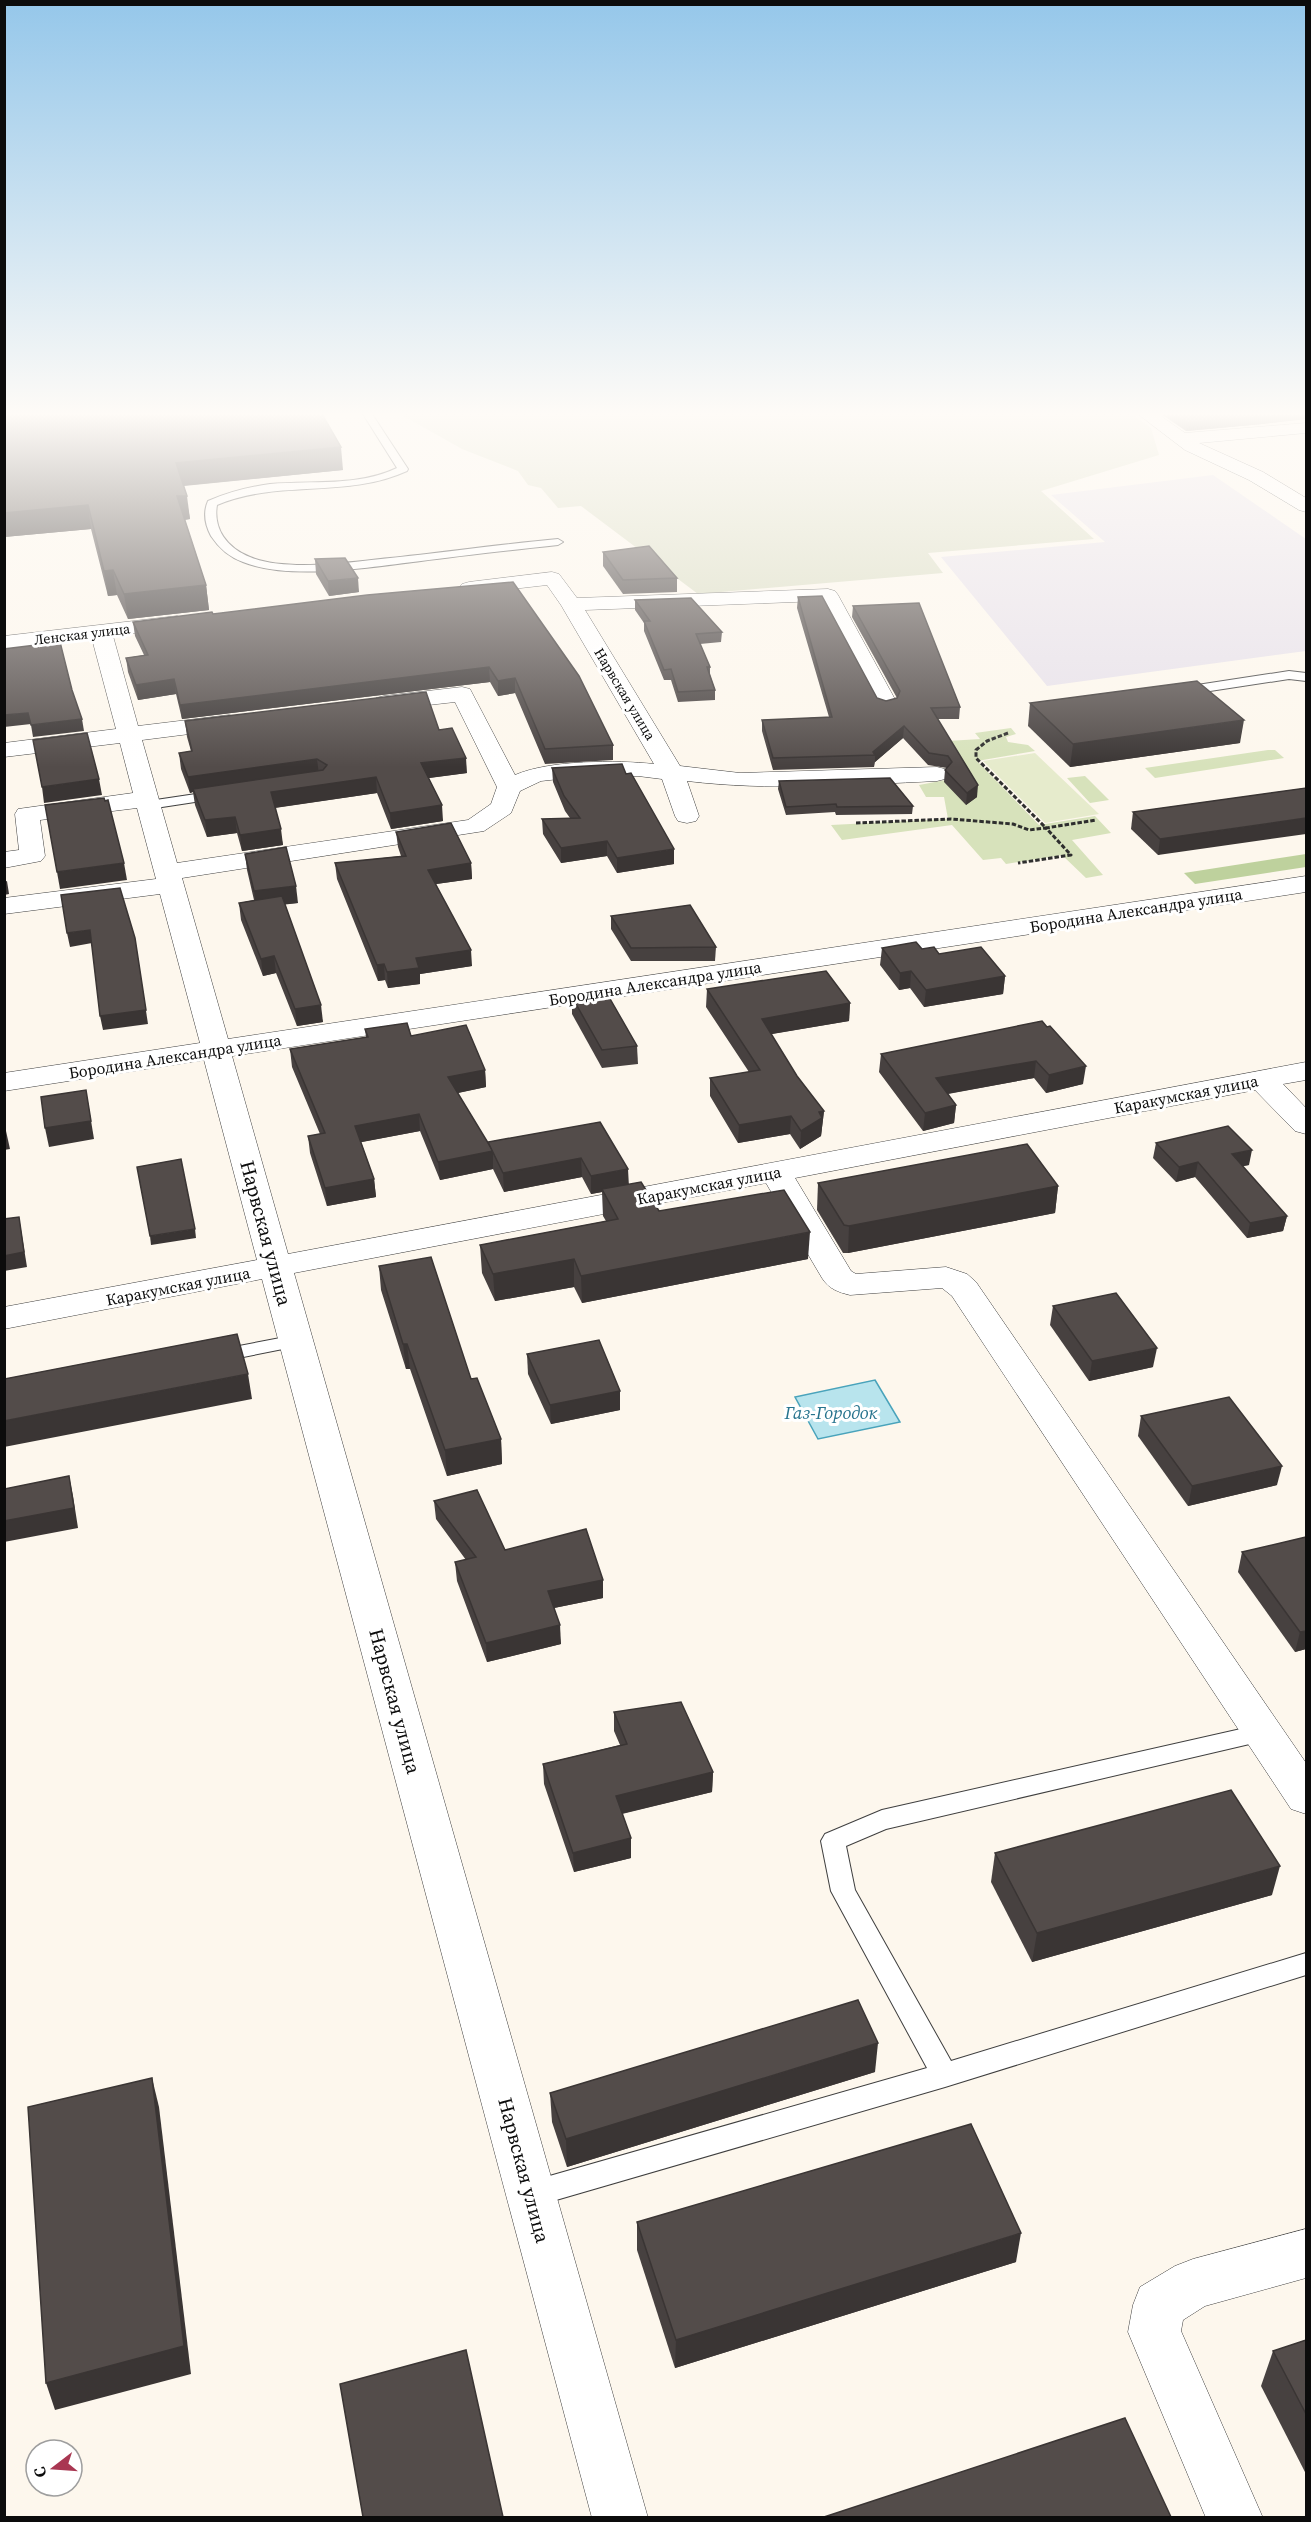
<svg xmlns="http://www.w3.org/2000/svg" width="1311" height="2522" font-family="'Source Serif 4',serif">
<style>
.industrial{fill:#e7e1ea}
.green{fill:#d7e2bb}
.forest{fill:#bed19d}
.cemetery{fill:#d8dbc1}
.pitch{fill:#e6ebcc}
.water{fill:#b8e4ed;stroke:#49a3bb;stroke-width:1.5}
.lines{fill:none;stroke-linecap:round;stroke-linejoin:round}
.service-casing{stroke:#3f3f3f;stroke-width:2}
.minor-casing{stroke:#3f3f3f;stroke-width:1}
.path{stroke:#2e2e2e;stroke-width:3;stroke-dasharray:4.5 2;stroke-linecap:butt}
.service{fill:#fff;fill-rule:evenodd}
.minor{fill:#fff;fill-rule:evenodd}
.wall{fill:#474140}
.shaded-wall{fill:#3a3534}
.building{fill:#534c4a;stroke:#3a3534;stroke-width:1.5}
.labels{text-anchor:middle;stroke-width:6;stroke-linejoin:round;paint-order:stroke}
.far-street-label{font-size:14px;fill:#0c0c0c;stroke:#fff}
.street-label{font-size:16px;fill:#0c0c0c;stroke:#fff}
.water-label{font-size:18px;font-style:italic;fill:#26738d;stroke:#fff}
.near-street-label{font-size:20px;fill:#0c0c0c;stroke:#fff}
</style>
<rect width="100%" height="100%" fill="#fdf7ed"/>
<polygon class="industrial" points="1213,475 1306,539 1306,651 1047,686 941,557 1105,542 1051,495"/>
<g class="green">
<polygon points="1011,728 1016,734 1006,737 1008,742 1028,745 1035,751 977,761 1039,825 1095,816 1111,833 1072,840 1103,875 1086,878 1062,855 1006,864 1001,858 983,860 952,825 842,840 831,825 948,819 944,797 926,797 919,785 972,775 948,741 980,739 975,733"/>
<polygon points="1268,750 1275,750 1284,758 1155,778 1145,768"/>
<polygon points="1085,776 1109,800 1090,803 1067,778"/>
</g>
<polygon class="forest" points="1306,854 1306,867 1195,884 1184,873"/>
<polygon class="cemetery" points="400,414 1132,414 1151,428 1159,455 1041,491 1094,539 928,553 943,573 698,594 581,506 558,508 541,488 528,485 518,471 462,449"/>
<polygon class="pitch" points="1035,753 1099,814 1045,823 983,761"/>
<polygon class="water" points="875,1380 900,1422 818,1439 795,1397"/>
<g class="lines">
<g class="service-casing">
<g id="service">
<path d="M363 414H372L408 469 407 471C346 499 278 479 217 505 213 529 227 548 250 557 286 572 352 562 390 558 446 552 502 544 558 539L563 542 558 545C512 550 466 555 421 561 371 567 290 581 243 562 229 557 219 548 211 536 205 525 203 512 208 501 229 492 249 487 270 484 313 480 357 487 397 468Z"/>
<polygon points="1289,671 1306,673 1306,681 1289,679 1184,695 1178,691 1184,687"/>
<polygon points="216,791 223,795 221,798 149,809 142,805 149,801"/>
<polygon points="296,1335 303,1337 305,1341 303,1345 218,1362 211,1360 209,1356 211,1352 218,1350"/>
<polygon points="1263,1724 1271,1727 1274,1733 1271,1739 886,1829 846,1846 855,1890 951,2061 1306,1953 1306,1975 945,2087 532,2207 522,2203 518,2194 522,2185 532,2181 927,2068 831,1891 821,1841 825,1834 882,1810"/>
</g>
</g>
<g class="minor-casing">
<g id="minor">
<polygon points="1138,414 1158,414 1185,433 1306,423 1306,433 1199,443 1263,472 1306,498 1306,512 1299,510 1249,480 1185,450"/>
<path d="M552 572 559 574 577 598 828 589 835 591 838 595 897 703 894 708 886 710 878 708 875 703 821 601 585 610 680 766 740 773 937 767 945 769 949 774 945 779 937 781C853 785 770 791 687 781L699 816 696 821 687 823 678 821 675 816 662 779 638 776 559 779 541 781 520 791 511 813 484 831 182 878 228 1039 1306 876V892L232 1056 288 1254 1306 1062V1080L1283 1084 1306 1108V1134L1295 1131 1255 1090 795 1178 851 1271 856 1274 946 1267 967 1274 976 1282 1306 1763V1814L1291 1809 952 1296 942 1288 850 1295C838 1292 829 1289 822 1278L766 1183 294 1273 648 2518H592L262 1279 4 1329V1307L257 1260 204 1060 4 1091V1073L200 1043 160 894 4 914V898L156 879 137 808 40 820 45 856 41 861 4 868V852L19 850 15 814 18 809 133 793 120 743 4 757V743L116 729 92 639 4 649V636L177 616 184 618 188 622 184 626 113 636 138 726 229 715 237 717 241 722 237 727 229 729 142 740 177 863 468 820 491 804 497 787 455 702 384 710 376 708 373 703 376 698 384 696 462 687 470 689 515 775C549 760 617 760 654 764L561 605 547 585 469 594 462 592 459 588 462 584 469 582Z"/>
<polygon points="1306,2229 1306,2278 1205,2306 1183,2320 1181,2331 1263,2518 1206,2518 1128,2332 1133,2305 1140,2287 1175,2266 1193,2259"/>
</g>
</g>
<g class="path">
<polyline points="1008,733 987,741 976,750 976,758 1046,828 1096,820"/>
<polyline points="856,823 951,819 1013,824 1029,830 1046,828 1071,855 1018,863"/>
</g>
<use href="#service" class="service"/>
<use href="#minor" class="minor"/>
</g>
<g class="wall">
<polygon points="4,414 343,470 184,486 190,519 185,520 206,585 209,610 128,619 117,595 108,596 91,529 4,537"/>
<polygon points="1161,414 1306,414 1306,419 1262,424 1186,431"/>
<polygon points="603,552 677,578 677,592 623,594 603,566"/>
<polygon points="315,559 359,592 329,596 316,574"/>
<polygon points="513,582 613,745 613,760 545,764 515,693 498,696 490,682 182,719 176,694 138,700 128,672 126,658 144,655 135,636 133,622 213,614"/>
<polygon points="798,597 877,698 886,701 897,698 852,617 853,606 960,707 959,719 937,719 977,797 966,805 944,782 945,770 947,768 928,765 903,738 875,762 874,767 773,770 762,731 762,720 829,717 797,608"/>
<polygon points="635,600 722,632 721,642 700,644 710,667 710,675 715,690 715,700 678,702 671,680 664,680 644,631 644,623 635,610"/>
<polygon points="1030,703 1240,743 1070,767 1028,726"/>
<polygon points="185,721 439,730 467,773 428,778 443,821 391,829 377,793 275,808 283,845 242,851 237,833 207,837 195,805 193,792 190,793 181,769 179,753 191,751 187,737"/>
<polygon points="552,768 674,864 617,873 607,856 561,863 543,834 542,819 570,818 565,811 553,782"/>
<polygon points="779,781 913,806 912,814 836,815 835,812 786,815 778,789"/>
<polygon points="1306,788 1158,855 1131,829 1133,812"/>
<polygon points="396,832 471,863 472,879 436,884 472,966 420,974 420,984 388,988 385,980 378,981 337,879 335,863 401,856 398,847"/>
<polygon points="245,854 298,903 285,904 323,1022 297,1026 276,973 263,976 241,920 239,903 254,900 247,870"/>
<polygon points="611,916 716,947 715,961 631,961 611,929"/>
<polygon points="882,948 922,949 939,954 1005,976 1003,994 924,1007 910,988 899,990 880,965"/>
<polygon points="707,989 850,1003 849,1021 771,1034 797,1076 824,1111 821,1136 800,1149 790,1134 738,1143 710,1096 710,1078 749,1072 706,1007"/>
<polygon points="572,997 637,1046 638,1064 602,1068 572,1014"/>
<polygon points="1042,1021 1083,1084 1046,1093 1034,1078 948,1094 956,1105 954,1123 923,1131 879,1072 881,1054"/>
<polygon points="365,1029 411,1036 485,1070 486,1087 457,1093 488,1144 488,1142 569,1128 629,1184 659,1211 808,1259 582,1303 574,1287 495,1301 482,1273 480,1245 606,1221 603,1216 602,1192 591,1194 582,1177 504,1192 493,1169 440,1180 420,1131 361,1142 374,1179 376,1197 327,1206 310,1153 308,1136 320,1134 292,1067 290,1049 366,1037"/>
<polygon points="1156,1143 1249,1165 1242,1166 1287,1216 1283,1231 1247,1238 1195,1177 1176,1182 1153,1158"/>
<polygon points="818,1183 1058,1186 1055,1213 848,1253 843,1253 817,1210"/>
<polygon points="379,1266 471,1379 501,1439 502,1464 447,1476 410,1369 406,1369 381,1290"/>
<polygon points="1053,1306 1153,1367 1089,1381 1050,1325"/>
<polygon points="527,1354 620,1391 620,1410 551,1424 528,1374"/>
<polygon points="1141,1416 1277,1485 1188,1506 1138,1436"/>
<polygon points="434,1501 505,1550 603,1580 603,1598 554,1608 561,1644 487,1662 457,1581 455,1562 466,1560 436,1519"/>
<polygon points="1306,1537 1306,1649 1295,1652 1238,1572 1242,1552"/>
<polygon points="614,1712 713,1772 712,1792 622,1814 631,1838 631,1858 574,1872 544,1784 543,1764 620,1745 614,1731"/>
<polygon points="995,1853 1272,1895 1032,1962 991,1882"/>
<polygon points="875,2072 567,2167 552,2122 550,2093"/>
<polygon points="637,2222 1016,2262 675,2368 637,2250"/>
<polygon points="1306,2340 1306,2474 1261,2386 1273,2351"/>
</g>
<g class="shaded-wall">
<polygon points="1288,414 1306,414 1306,419 1262,424 1186,431 1187,423"/>
<polygon points="341,447 343,470 179,486 176,463"/>
<polygon points="177,496 187,496 190,519 180,520"/>
<polygon points="88,505 91,529 4,537 4,513"/>
<polygon points="113,570 117,595 108,596 104,571"/>
<polygon points="358,578 359,592 329,596 328,581"/>
<polygon points="206,585 209,610 128,619 124,594"/>
<polygon points="489,667 490,682 182,719 180,705"/>
<polygon points="515,678 515,693 498,696 498,681"/>
<polygon points="174,679 176,694 138,700 136,685"/>
<polygon points="28,713 31,724 4,727 4,715"/>
<polygon points="82,719 84,731 33,737 31,725"/>
<polygon points="1244,720 1240,743 1070,767 1073,744"/>
<polygon points="904,726 903,738 875,762 875,755 873,752"/>
<polygon points="466,758 467,773 422,779 421,763"/>
<polygon points="317,759 319,775 193,789 193,792 190,793 188,777"/>
<polygon points="376,777 377,793 273,808 271,792"/>
<polygon points="99,779 102,795 44,803 42,787"/>
<polygon points="978,785 977,797 966,805 967,793"/>
<polygon points="442,805 443,821 391,829 390,813"/>
<polygon points="235,817 237,833 207,837 205,820"/>
<polygon points="1306,818 1306,834 1158,855 1160,839"/>
<polygon points="281,829 283,845 242,851 240,835"/>
<polygon points="607,841 607,856 561,863 561,848"/>
<polygon points="674,849 674,864 617,873 617,858"/>
<polygon points="124,863 127,880 60,889 57,872"/>
<polygon points="471,863 472,879 429,885 428,870"/>
<polygon points="7,881 9,894 4,895 4,882"/>
<polygon points="296,886 298,903 256,908 254,891"/>
<polygon points="90,930 92,943 70,947 67,933"/>
<polygon points="135,938 148,1024 103,1030 100,1016"/>
<polygon points="471,950 472,966 420,974 420,984 388,988 387,972 416,958"/>
<polygon points="274,956 276,973 263,976 261,959"/>
<polygon points="384,964 385,980 378,981 377,965"/>
<polygon points="911,971 910,988 899,990 900,973"/>
<polygon points="1005,976 1003,994 924,1007 926,990"/>
<polygon points="850,1003 849,1021 761,1036 762,1019"/>
<polygon points="321,1005 323,1022 297,1026 295,1009"/>
<polygon points="1036,1061 1034,1078 935,1096 936,1078"/>
<polygon points="1086,1066 1083,1084 1046,1093 1049,1075"/>
<polygon points="485,1070 486,1087 449,1095 448,1077"/>
<polygon points="86,1090 94,1139 49,1147 45,1128"/>
<polygon points="956,1105 954,1123 923,1131 925,1113"/>
<polygon points="824,1111 821,1136 800,1149 801,1131 819,1112"/>
<polygon points="419,1114 420,1131 357,1143 355,1126"/>
<polygon points="791,1116 790,1134 738,1143 739,1125"/>
<polygon points="6,1131 10,1149 4,1150 4,1132"/>
<polygon points="1252,1150 1249,1165 1229,1169 1232,1154"/>
<polygon points="493,1151 493,1169 440,1180 438,1162"/>
<polygon points="581,1158 582,1177 504,1192 503,1173"/>
<polygon points="1198,1162 1195,1177 1176,1182 1179,1167"/>
<polygon points="628,1169 629,1187 602,1189 602,1192 591,1194 591,1176"/>
<polygon points="374,1179 376,1197 327,1206 325,1188"/>
<polygon points="1058,1186 1055,1213 848,1253 849,1226"/>
<polygon points="1287,1216 1283,1231 1247,1238 1250,1223"/>
<polygon points="19,1217 27,1267 4,1271 4,1256"/>
<polygon points="195,1229 196,1238 151,1245 150,1236"/>
<polygon points="810,1232 808,1259 582,1303 581,1276"/>
<polygon points="574,1259 574,1287 495,1301 493,1274"/>
<polygon points="403,1344 407,1344 410,1369 406,1369"/>
<polygon points="1157,1348 1153,1367 1089,1381 1092,1361"/>
<polygon points="248,1374 252,1399 4,1447 4,1421"/>
<polygon points="620,1391 620,1410 551,1424 550,1405"/>
<polygon points="501,1439 502,1464 447,1476 445,1450"/>
<polygon points="1282,1466 1277,1485 1188,1506 1192,1486"/>
<polygon points="69,1476 73,1496 78,1528 4,1542 4,1521"/>
<polygon points="603,1580 603,1598 549,1609 548,1591"/>
<polygon points="560,1625 561,1644 487,1662 486,1643"/>
<polygon points="1306,1631 1306,1649 1295,1652 1300,1632"/>
<polygon points="713,1772 712,1792 616,1815 616,1796"/>
<polygon points="631,1838 631,1858 574,1872 573,1853"/>
<polygon points="1280,1866 1272,1895 1032,1962 1037,1933"/>
<polygon points="878,2043 875,2072 567,2167 566,2139"/>
<polygon points="152,2078 159,2107 191,2374 55,2410 46,2383"/>
<polygon points="1021,2233 1016,2262 675,2368 676,2340"/>
</g>
<g class="building">
<polygon points="4,414 322,414 341,447 176,463 187,496 177,496 206,585 124,594 113,570 104,571 88,505 4,513"/>
<polygon points="1173,414 1288,414 1263,417 1187,423"/>
<polygon points="649,546 677,578 623,580 603,552"/>
<polygon points="345,558 358,578 328,581 315,559"/>
<polygon points="513,582 579,676 613,745 545,749 515,678 498,681 489,667 180,705 174,679 136,685 126,658 148,655 133,622 212,612 213,614 367,595"/>
<polygon points="822,596 877,698 886,701 897,698 900,691 853,606 919,603 960,707 931,708 978,785 967,793 945,770 952,762 948,756 929,753 904,726 873,752 875,755 773,758 762,720 832,717 798,597"/>
<polygon points="691,598 722,632 696,634 710,667 707,667 715,690 678,692 671,669 664,670 644,621 650,621 635,600"/>
<polygon points="60,642 72,690 82,719 31,725 28,713 4,715 4,649"/>
<polygon points="1197,681 1244,720 1073,744 1030,703"/>
<polygon points="426,692 439,730 452,728 466,758 421,763 442,805 390,813 376,777 271,792 281,829 240,835 235,817 205,820 193,789 323,770 327,765 317,759 188,777 179,753 192,751 185,721"/>
<polygon points="87,733 99,779 42,787 33,740"/>
<polygon points="622,764 626,774 631,773 674,849 617,858 607,841 561,848 542,819 580,818 564,796 552,768"/>
<polygon points="890,778 913,806 837,807 836,804 786,807 779,781"/>
<polygon points="1306,788 1306,818 1160,839 1133,812"/>
<polygon points="104,798 105,801 108,800 124,863 57,872 45,805"/>
<polygon points="451,823 471,863 428,870 471,950 416,958 419,968 387,972 384,964 377,965 335,863 406,856 396,832"/>
<polygon points="286,847 296,886 254,891 245,854"/>
<polygon points="120,888 135,938 146,1010 100,1016 90,930 67,933 61,895"/>
<polygon points="282,896 321,1005 295,1009 274,956 261,959 239,903"/>
<polygon points="690,905 716,947 631,948 611,916"/>
<polygon points="916,942 922,949 934,947 939,954 981,947 1005,976 926,990 911,971 900,973 882,948"/>
<polygon points="826,971 850,1003 762,1019 797,1076 824,1111 819,1112 822,1118 801,1131 791,1116 739,1125 710,1078 760,1070 707,989"/>
<polygon points="605,990 637,1046 602,1050 572,997"/>
<polygon points="1042,1021 1047,1027 1050,1026 1086,1066 1049,1075 1036,1061 936,1078 956,1105 925,1113 881,1054"/>
<polygon points="407,1023 411,1036 466,1025 485,1070 448,1077 493,1151 438,1162 419,1114 355,1126 374,1179 325,1188 308,1136 325,1133 290,1049 368,1037 365,1029"/>
<polygon points="86,1090 91,1121 45,1128 41,1097"/>
<polygon points="600,1122 628,1169 591,1176 581,1158 503,1173 488,1142"/>
<polygon points="1228,1126 1252,1150 1232,1154 1287,1216 1250,1223 1198,1162 1179,1167 1156,1143"/>
<polygon points="1027,1144 1058,1186 849,1226 844,1225 818,1183"/>
<polygon points="181,1159 195,1229 150,1236 137,1167"/>
<polygon points="641,1182 659,1211 784,1190 810,1232 581,1276 574,1259 493,1274 480,1245 618,1219 602,1189"/>
<polygon points="19,1217 24,1252 4,1256 4,1219"/>
<polygon points="431,1257 471,1379 477,1378 501,1439 445,1450 407,1344 403,1344 379,1266"/>
<polygon points="1116,1293 1157,1348 1092,1361 1053,1306"/>
<polygon points="237,1334 248,1374 4,1421 4,1379"/>
<polygon points="599,1340 620,1391 550,1405 527,1354"/>
<polygon points="1229,1397 1282,1466 1192,1486 1141,1416"/>
<polygon points="69,1476 74,1508 4,1521 4,1489"/>
<polygon points="477,1490 505,1550 586,1529 603,1580 548,1591 560,1625 486,1643 455,1562 476,1557 434,1501"/>
<polygon points="1306,1537 1306,1631 1300,1632 1242,1552"/>
<polygon points="681,1702 713,1772 616,1796 631,1838 573,1853 543,1764 627,1744 614,1712"/>
<polygon points="1231,1790 1280,1866 1037,1933 995,1853"/>
<polygon points="858,2000 878,2043 566,2139 550,2093"/>
<polygon points="152,2078 184,2346 46,2383 28,2107"/>
<polygon points="971,2124 1021,2233 676,2340 637,2222"/>
<polygon points="1306,2340 1306,2414 1273,2351"/>
<polygon points="466,2350 503,2517 363,2517 340,2384"/>
<polygon points="1125,2418 1171,2517 824,2517"/>
</g>
<linearGradient id="sky" x2="0" y2="1"><stop stop-color="#95c7ea"/><stop offset="0.54" stop-color="#fefbf7"/><stop offset="1" stop-color="#fefbf7" stop-opacity="0"/></linearGradient>
<rect width="1311" height="767" fill="url(#sky)"/>
<g class="labels">
<g class="far-street-label">
<text transform="translate(82 634) rotate(-7)" y="5">Ленская улица</text>
<text transform="translate(625 694) rotate(59)" y="5">Нарвская улица</text>
</g>
<g class="street-label">
<text transform="translate(1136 910) rotate(-9)" y="6">Бородина Александра улица</text>
<text transform="translate(655 983) rotate(-9)" y="6">Бородина Александра улица</text>
<text transform="translate(175 1056) rotate(-9)" y="6">Бородина Александра улица</text>
<text transform="translate(1186 1094) rotate(-11)" y="6">Каракумская улица</text>
<text transform="translate(709 1185) rotate(-11)" y="6">Каракумская улица</text>
<text transform="translate(178 1286) rotate(-11)" y="6">Каракумская улица</text>
</g>
<g class="water-label">
<text x="831" y="1419">Газ-Городок</text>
</g>
<g class="near-street-label">
<text transform="translate(266 1233) rotate(75)" y="7">Нарвская улица</text>
<text transform="translate(395 1701) rotate(75)" y="7">Нарвская улица</text>
<text transform="translate(524 2170) rotate(75)" y="7">Нарвская улица</text>
</g>
</g>
<rect width="1311" height="2522" fill="none" stroke="#0c0c0c" stroke-width="12"/>
<g transform="translate(54 2468) rotate(253)"><circle r="28" fill="#ffffff" stroke="#9e9e9e" stroke-width="1.5"/>
<path d="M0-4.5L10 22L0 15L-10 22Z" fill="#a93752"/>
<text y="-9" font-size="16" font-weight="bold" text-anchor="middle" fill="#0c0c0c">С</text>
</g>
</svg>
